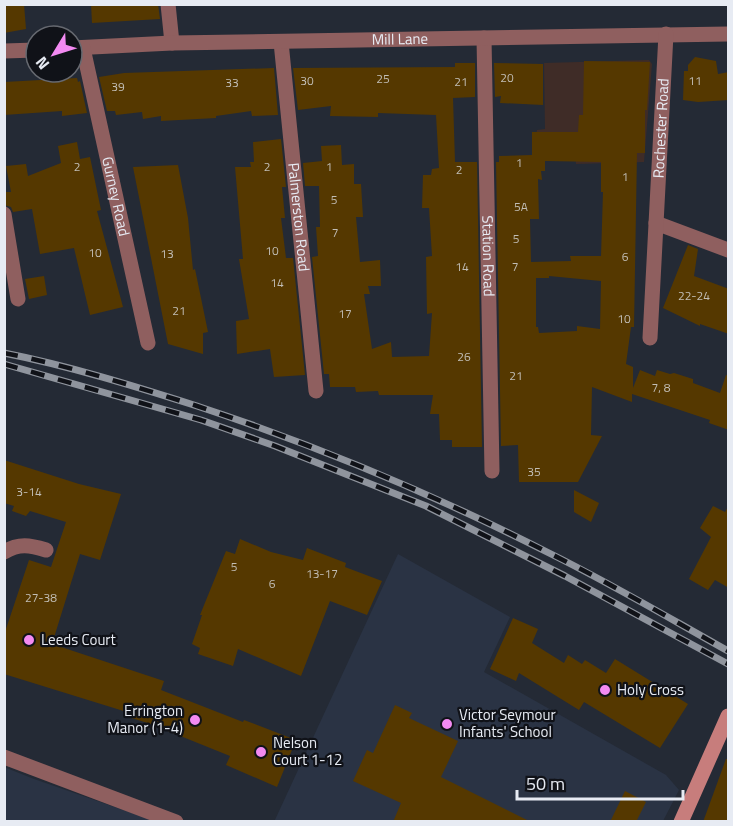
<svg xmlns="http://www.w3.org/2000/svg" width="733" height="826" font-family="'Titillium Web',sans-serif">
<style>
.built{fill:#2a3344}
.industrial{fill:#3f2c27}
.building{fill:#553800;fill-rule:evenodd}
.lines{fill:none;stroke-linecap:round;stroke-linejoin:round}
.minor{stroke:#8f5f5f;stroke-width:15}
.secondary{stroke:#c77d7c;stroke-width:15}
.rail-casing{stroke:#8f949d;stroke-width:7}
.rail{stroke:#101218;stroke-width:4.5;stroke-dasharray:14;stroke-linecap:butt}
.poi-dot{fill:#f38af2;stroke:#101218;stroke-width:2}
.labels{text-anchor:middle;stroke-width:4.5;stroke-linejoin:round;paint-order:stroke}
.number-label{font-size:12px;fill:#c2beb6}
.street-label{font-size:15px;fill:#e7ebf3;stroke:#101218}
.poi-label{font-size:15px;fill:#e7ebf3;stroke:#101218;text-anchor:start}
</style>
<rect width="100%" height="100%" fill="#242a35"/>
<g class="built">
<polygon points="398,554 510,617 484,672 666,775 679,790 663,821 274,822"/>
<polygon points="4,767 34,779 155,821 5,821"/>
</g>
<polygon class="industrial" points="649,60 652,64 644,162 576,164 575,155 534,155 537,130 545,129 544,63"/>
<g class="building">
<polygon points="4,4 24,4 26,29 4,33"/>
<polygon points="91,4 158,4 160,19 92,23"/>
<polygon points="695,57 716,61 718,74 729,72 729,100 698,102 683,100 684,71 688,71 688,65"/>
<path d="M584 61 650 62 647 110H645V153H637L634 327H631L626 364 633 367V388L640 370 655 376 657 370 670 374 674 373 693 379V383L720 393 726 375 729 376V430L709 423 710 420 632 394V402L592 387 591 435 602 436 578 482H519L518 445 501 446 496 162H499V156L532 155V132H578L579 115H583ZM545 161 601 162V192H603L601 256H570L571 261 531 262 530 219H539L538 179 542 180 541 171H545ZM549 276 601 281 600 329 577 326V331L539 333 538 327H536V278H549Z"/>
<polygon points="455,63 475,63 475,97 453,98 455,162 477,162 482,447 452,447 452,440 440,440 439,414 430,414 433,395 379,395 378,391 356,392 355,387 330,387 329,374 324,374 312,257 318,256 316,227 320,227 319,186 305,186 303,163 322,161 321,146 341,145 342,165 354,164 354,184 361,184 363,217 356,217 360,262 380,260 381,286 368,286 370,294 364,294 372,349 391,342 392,357 429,356 432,313 427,314 426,257 432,256 429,208 422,208 423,175 431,175 432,169 439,168 436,115 378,113 378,117 330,116 331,106 298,110 293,68 455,67"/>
<polygon points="494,63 543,64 543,105 500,103 501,96 495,97"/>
<polygon points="274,68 278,115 252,116 251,111 216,116 216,118 161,121 161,116 143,119 142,112 116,115 115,111 107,111 99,77 124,73"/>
<polygon points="77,78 78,82 80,81 87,113 62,116 62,111 4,115 4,82"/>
<polygon points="281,139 286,187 282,187 285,218 281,218 286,258 293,258 305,375 274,377 270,349 237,354 236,321 249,319 239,259 243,259 235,167 251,167 250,162 254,162 253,142"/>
<polygon points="77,142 80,159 90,157 101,210 97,211 123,307 90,315 74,248 40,254 32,209 13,212 11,207 4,205 4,192 11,192 6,166 26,164 28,176 61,163 58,146"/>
<polygon points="178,165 188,218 193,270 195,269 208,332 203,333 203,354 168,344 133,167"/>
<polygon points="688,245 698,249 694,276 729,289 729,334 700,324 700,326 663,308"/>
<polygon points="44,276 47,295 29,299 25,279"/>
<polygon points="4,460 79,484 121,494 100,560 80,554 52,644 164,681 161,690 243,722 244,720 296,740 277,787 226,765 230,756 163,729 164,728 128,717 130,713 4,674 4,635 29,560 51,567 66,522 30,511 26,516 12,511 14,506 4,503"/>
<polygon points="574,490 599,503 591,522 574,512"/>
<polygon points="729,505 729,588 715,580 708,590 689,579 711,537 700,528 713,506 725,512"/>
<polygon points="240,539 271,552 303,560 307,548 346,563 345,567 382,581 367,615 330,601 301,676 238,649 233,666 198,654 200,648 192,644 202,615 200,615 226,551 235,554"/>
<polygon points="513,618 538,629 532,643 564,663 568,655 582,664 585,660 606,673 615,659 688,704 660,748 584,702 579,710 519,673 516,681 490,669"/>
<polygon points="395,705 412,713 409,718 458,741 441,777 531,822 393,822 401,803 353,781 367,750 373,753"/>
<polygon points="726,759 729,759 729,822 703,822"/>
<polygon points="625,791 646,802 636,822 610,822"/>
</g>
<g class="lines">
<g class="minor">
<polyline points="168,4 172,43"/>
<path id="s1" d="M484 38 492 471"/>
<path id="s2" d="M281 42 316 391"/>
<path id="s3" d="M72 48 172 43 728 34"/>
<path id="s4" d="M83 48 148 343"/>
<polyline points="4,51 36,50"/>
<polyline points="4,214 18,299"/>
<polyline points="656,223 728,250"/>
<path id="s5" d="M650 338 666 34"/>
<path d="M4 552C19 543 30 545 46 550"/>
<polyline points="4,757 176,822"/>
</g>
<polyline class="secondary" points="681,822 728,716"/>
<g class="rail-casing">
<g id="rail">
<path d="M4 353C70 366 134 386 197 406 318 446 435 495 549 553 610 583 669 618 728 651"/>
<polyline points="4,364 201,420 275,446 426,506 565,576 728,664"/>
</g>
</g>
<use href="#rail" class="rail"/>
</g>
<g class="poi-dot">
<circle cx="29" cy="640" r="6"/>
<circle cx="605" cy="690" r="6"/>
<circle cx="195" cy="720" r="6"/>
<circle cx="447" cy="724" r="6"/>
<circle cx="261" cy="752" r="6"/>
</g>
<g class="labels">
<g class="number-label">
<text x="507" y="82">20</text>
<text x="383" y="83">25</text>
<text x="307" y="85">30</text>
<text x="695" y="85">11</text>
<text x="461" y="86">21</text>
<text x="232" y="87">33</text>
<text x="118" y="91">39</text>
<text x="519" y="167">1</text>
<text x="77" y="171">2</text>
<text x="267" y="171">2</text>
<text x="329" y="171">1</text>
<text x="459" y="174">2</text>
<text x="625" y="181">1</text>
<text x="334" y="204">5</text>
<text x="521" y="211">5A</text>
<text x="335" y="237">7</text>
<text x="516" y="243">5</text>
<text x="272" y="255">10</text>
<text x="95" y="257">10</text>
<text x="167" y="258">13</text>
<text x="625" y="261">6</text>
<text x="462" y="271">14</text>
<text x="515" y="271">7</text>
<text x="277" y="287">14</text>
<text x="694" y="300">22-24</text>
<text x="179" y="315">21</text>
<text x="345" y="318">17</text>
<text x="624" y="323">10</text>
<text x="464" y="361">26</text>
<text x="516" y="380">21</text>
<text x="661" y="392">7, 8</text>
<text x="534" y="476">35</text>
<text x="29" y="496">3-14</text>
<text x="234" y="571">5</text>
<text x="322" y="578">13-17</text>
<text x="272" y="588">6</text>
<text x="41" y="602">27-38</text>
</g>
<g class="street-label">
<text dy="5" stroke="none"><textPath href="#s3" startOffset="328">Mill Lane</textPath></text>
<text dy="5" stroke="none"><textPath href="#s5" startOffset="210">Rochester Road</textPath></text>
<text dy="5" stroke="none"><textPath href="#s4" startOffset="152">Gurney Road</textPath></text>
<text dy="5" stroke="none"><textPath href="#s2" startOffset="176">Palmerston Road</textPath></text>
<text dy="5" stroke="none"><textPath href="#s1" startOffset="218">Station Road</textPath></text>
</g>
<g class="poi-label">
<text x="41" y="645">Leeds Court</text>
<text x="617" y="695">Holy Cross</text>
<text x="183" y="716" text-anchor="end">Errington<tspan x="183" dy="17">Manor (1-4)</tspan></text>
<text x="459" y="720">Victor Seymour<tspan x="459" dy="17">Infants' School</tspan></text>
<text x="273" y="748">Nelson<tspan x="273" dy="17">Court 1-12</tspan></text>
</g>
</g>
<rect width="733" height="826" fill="none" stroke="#e7ebf3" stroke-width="12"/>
<g transform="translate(54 54) rotate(232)"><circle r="28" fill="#101218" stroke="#666970" stroke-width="1.5"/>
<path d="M0-4.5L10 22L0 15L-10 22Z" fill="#f38af2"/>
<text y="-9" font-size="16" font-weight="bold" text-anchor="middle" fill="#e7ebf3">N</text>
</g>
<path d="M517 790v9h166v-9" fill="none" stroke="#e7ebf3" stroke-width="3"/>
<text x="526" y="790" font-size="18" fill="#e7ebf3" stroke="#101218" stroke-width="4.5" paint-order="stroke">50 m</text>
</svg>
